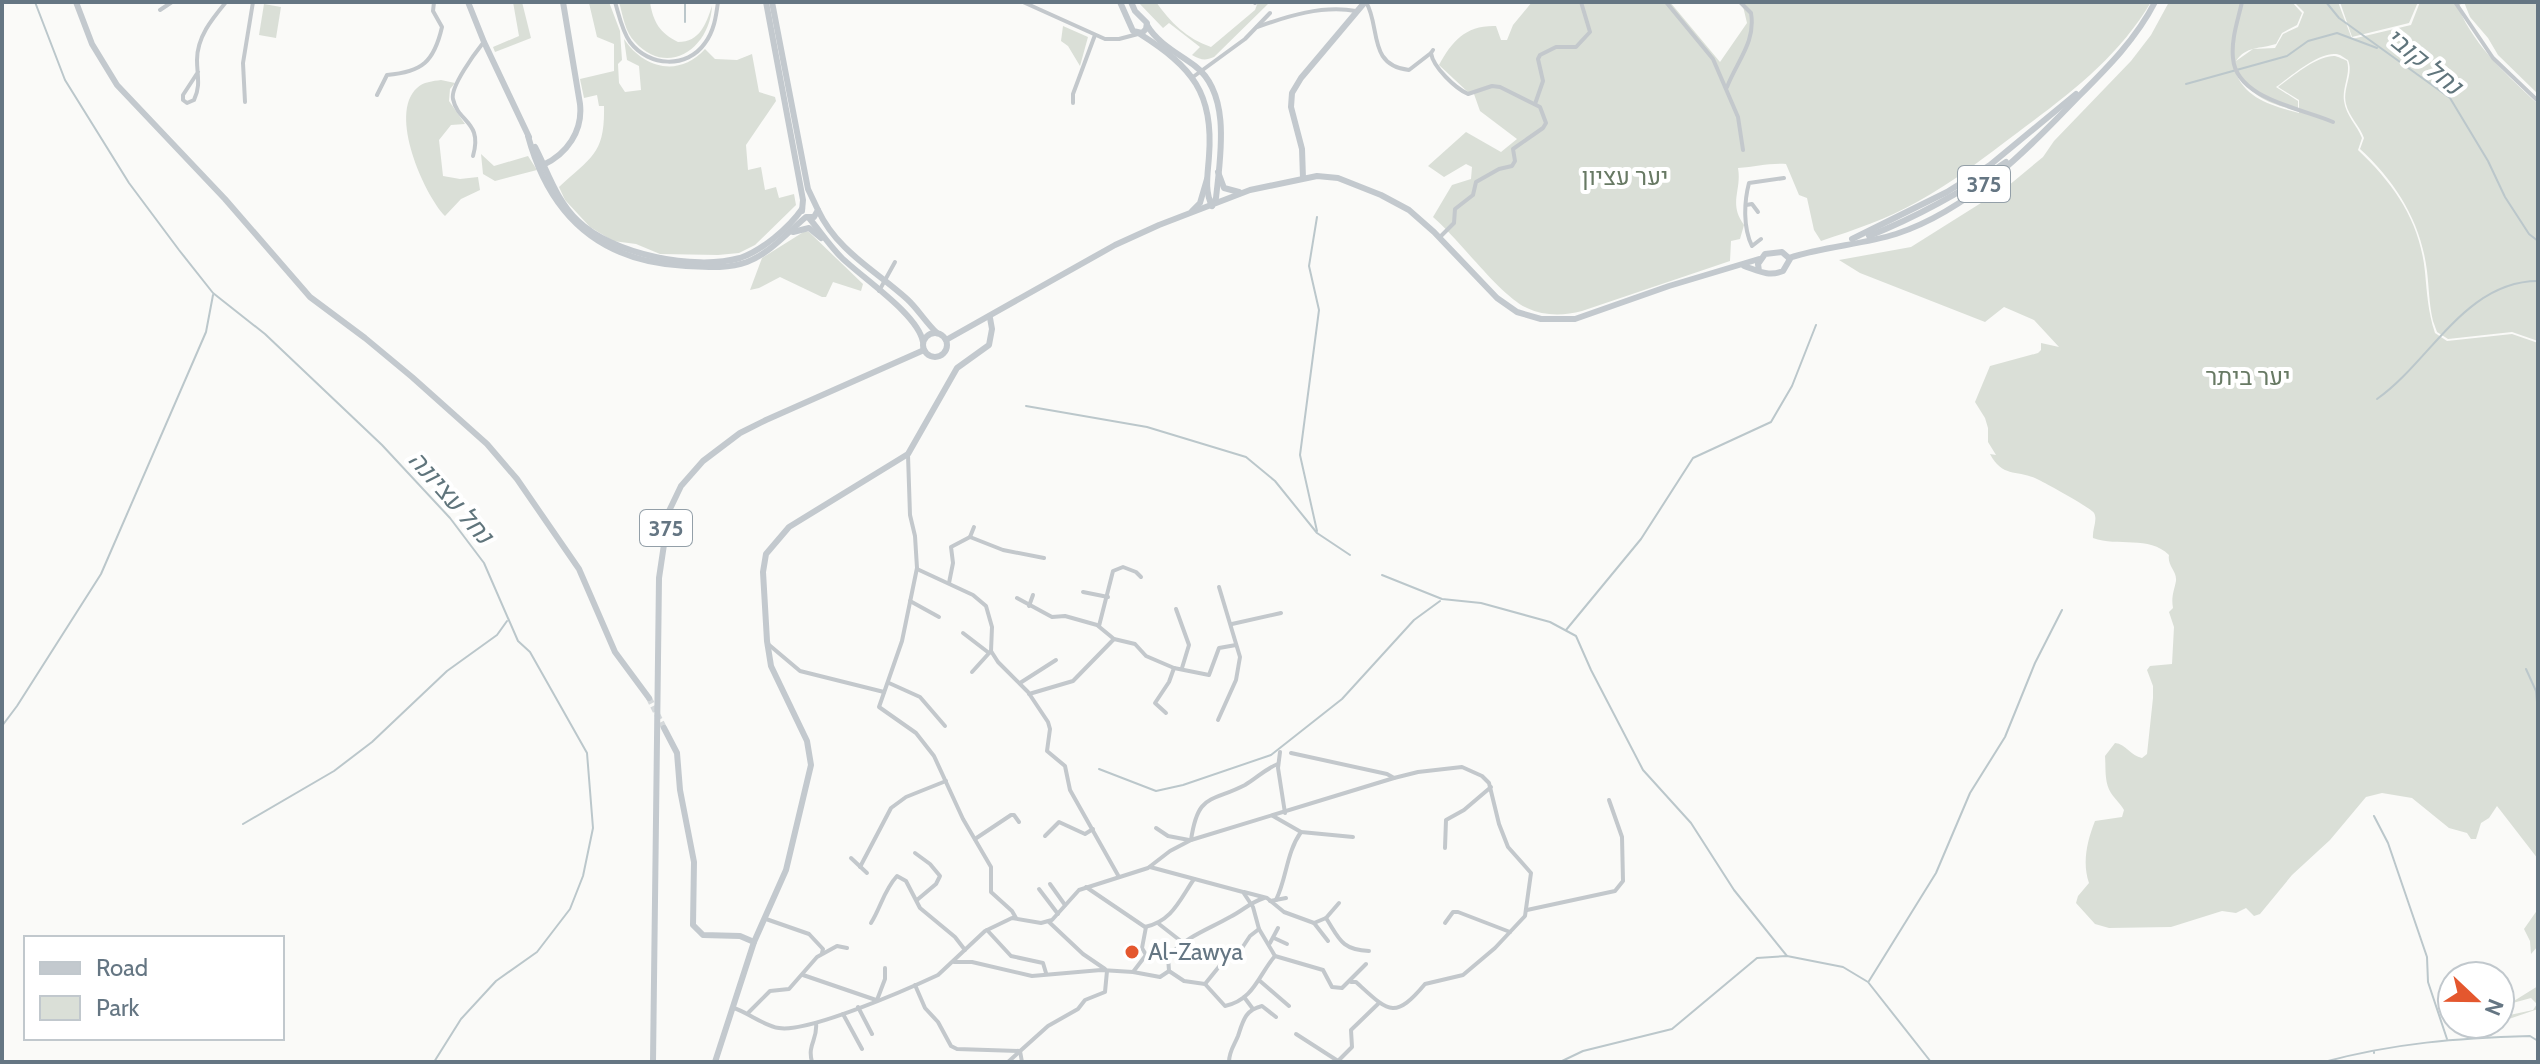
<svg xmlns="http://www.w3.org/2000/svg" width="2540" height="1064" font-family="Cabin,Heebo,sans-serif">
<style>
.green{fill:#dadfd7}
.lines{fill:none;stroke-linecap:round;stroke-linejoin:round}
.stream{stroke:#bbc7cb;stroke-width:2}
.secondary-tunnel{stroke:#d5d9db;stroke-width:6;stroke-dasharray:6 3;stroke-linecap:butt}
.street{stroke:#c3c8cc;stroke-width:4}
.secondary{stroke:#c3c9ce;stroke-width:6}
.primary{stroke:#c3c9ce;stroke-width:6}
.poi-dot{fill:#e4572e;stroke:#fff;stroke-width:3}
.labels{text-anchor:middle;stroke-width:8;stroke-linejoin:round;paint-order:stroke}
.shield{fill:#fff;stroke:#939fa8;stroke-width:2}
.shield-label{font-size:22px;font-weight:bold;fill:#657683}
.park-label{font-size:24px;fill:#687a64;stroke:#fff}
.poi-label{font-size:24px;fill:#657683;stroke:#fff;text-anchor:start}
.water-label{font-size:26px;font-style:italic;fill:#60757c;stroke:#fff}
</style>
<rect width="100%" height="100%" fill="#fafaf8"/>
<g class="green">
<polygon points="513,2 522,2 531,38 495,52 493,47 519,36"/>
<path d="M609 2 620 31 622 60 618 64 619 83 625 92 641 90 639 66 627 60 624 39C643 68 679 78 705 49L715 59 737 60 752 54 759 92 775 97 776 101 746 145 748 170 761 167 765 190 776 187 779 198 794 194 796 205 755 245 739 253 718 255 660 254 636 244 613 241 590 227 565 200 559 187C592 156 605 154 604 106H599L597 95 584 98 580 79 614 71V44L597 37 589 3Z"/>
<path d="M619 2H650C653 22 660 33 678 42 700 42 706 24 712 6 710 48 668 78 635 42 625 32 623 16 619 2Z"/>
<path d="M1138 2H1156C1170 22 1187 39 1211 47L1255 10 1258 2H1270L1214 57C1205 61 1201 60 1192 55L1200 47 1169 23 1163 28Z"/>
<path d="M1532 2H1670L1720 62 1747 23 1742 2H2151C2118 58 2068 95 2017 133 1985 157 1952 183 1917 202 1887 219 1854 230 1821 241L1814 230 1807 198 1799 195 1786 164C1769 163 1755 167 1738 168 1742 191 1728 203 1744 225L1740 239 1731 241 1730 261 1582 311C1563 316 1544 316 1527 308 1500 296 1459 239 1433 217L1452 185 1471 179 1472 167 1466 164 1444 177 1428 166 1466 132 1501 152 1517 139 1480 111 1474 94H1470L1439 65C1452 41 1466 25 1496 26L1501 40H1507L1513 25Z"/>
<path d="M2169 2H2292L2302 13 2297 25 2282 33 2276 44C2260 49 2246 46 2236 61L2253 49 2275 48 2283 34 2298 27 2304 12 2294 2H2338L2352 39 2411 25 2420 2H2461L2459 9C2475 47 2509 77 2538 104V341L2512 332 2448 339 2437 332 2433 321C2429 304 2429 288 2427 271 2421 222 2396 182 2360 149L2364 138C2360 126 2349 117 2346 104 2342 89 2354 74 2348 60 2344 58 2340 54 2336 54 2318 52 2290 77 2276 87L2298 101V111C2268 103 2253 98 2235 71 2245 99 2273 106 2299 113V100L2278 87C2292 77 2317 55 2335 56 2336 56 2346 60 2347 61 2351 74 2342 87 2344 101 2346 116 2357 125 2362 138L2358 150C2394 184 2420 221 2425 272 2427 293 2428 312 2435 333L2447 341 2512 334 2538 343V859L2497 806 2489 818 2481 823 2476 839H2471L2467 833 2449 828 2412 798 2382 793 2366 797 2330 840 2292 875 2260 914 2254 916 2246 908 2236 913 2222 911 2171 927 2109 928 2095 924 2076 903 2078 896 2089 883C2082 863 2087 841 2095 821L2122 817 2124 810C2120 803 2115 799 2111 793 2104 782 2106 768 2105 756L2115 743C2126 744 2131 756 2142 758L2147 754 2153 698V686L2147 670 2150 666 2172 664 2174 627 2169 612 2173 608C2171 597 2174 591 2176 581 2177 571 2167 566 2169 555 2149 535 2118 547 2093 538 2092 530 2098 520 2094 513 2091 508 2047 484 2039 480 2019 469 2003 479 1990 454L1996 455 1988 442V428L1985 418 1975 402 1990 366 2038 353 2041 350V343L2059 347 2034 320 2004 307 1985 322 1860 273 1839 260 1911 247 2008 186 2043 157 2054 141 2131 61 2151 35Z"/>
<polygon points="2340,2 2418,2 2409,23 2352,37"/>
<polygon points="2464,2 2538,2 2538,94 2498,55 2488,38 2470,17"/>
<polygon points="264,4 281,7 276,38 259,35"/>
<polygon points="1063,26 1088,37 1080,66 1068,46 1061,41"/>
<path d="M441 80 455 83 450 89 449 101 465 124 451 125 439 140 443 176 460 179 478 177 480 190 461 199 445 216C424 194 388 114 417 88 423 82 433 81 441 80Z"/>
<polygon points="481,154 494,166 528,156 537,170 495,181 483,174"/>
<polygon points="805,231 809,232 863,284 861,291 833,282 826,297 822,297 780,277 759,288 750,290 762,258"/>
<polygon points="2538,909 2538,946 2531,954 2530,941 2524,929"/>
<polygon points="2538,986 2538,1009 2506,1020 2505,1016 2533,1010 2537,1004 2531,998 2509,1004"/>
</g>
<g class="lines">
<g class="stream">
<polyline points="35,2 65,80 129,183 179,250 213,293 265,334 382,445 450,518 484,563 518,641 530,652 587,753 593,828 583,876 570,909 537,952 496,981 461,1019 434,1062"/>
<polyline points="2326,2 2339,18 2450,98 2488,161 2505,197 2529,234 2538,241"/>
<polyline points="685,22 685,2"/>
<polyline points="2186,84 2287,56 2308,41 2337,33 2377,48"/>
<path d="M2377 399C2430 362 2465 281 2538 281"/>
<polyline points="1026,406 1147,427 1246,457 1275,481 1317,533 1350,555"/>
<polyline points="1317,531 1300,455 1319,310 1309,266 1317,217"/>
<polyline points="1382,575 1442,599 1481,603 1550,622 1576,636 1591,670 1643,770 1691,823 1734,890 1787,956"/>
<polyline points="1566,630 1641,539 1693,458 1771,422 1792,386 1816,325"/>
<polyline points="2526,669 2536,691 2538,713"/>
<polyline points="2,726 17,706 101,574 206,332 213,295"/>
<polyline points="1099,769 1156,791 1183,785 1271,755 1342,699 1414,620 1440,601"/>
<polyline points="2374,816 2388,843 2427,957 2428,982 2447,1039"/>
<polyline points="243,824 334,771 372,742 447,671 497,635 507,621"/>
<polyline points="1869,981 1936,873 1970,793 2005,737 2035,663 2062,610"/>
<polyline points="2374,1052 2374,1053"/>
<polyline points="1560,1062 1583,1051 1672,1029 1757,958 1787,956 1843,967 1868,982 1931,1062"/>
<path d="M2324 1062C2394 1043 2458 1038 2530 1036L2538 1041"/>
</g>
<polyline class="secondary-tunnel" points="649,698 664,728"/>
<g class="street">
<path d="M615 2C619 15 622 31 630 42 649 67 687 69 705 43 714 31 716 17 718 2"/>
<polyline points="1023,2 1105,39 1119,39 1138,34"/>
<path d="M1366 2C1381 27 1367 65 1409 70L1431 53"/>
<polyline points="1666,2 1713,59 1738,117 1743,150"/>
<path d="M2242 2C2238 20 2231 39 2233 58 2236 99 2301 108 2333 122"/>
<polyline points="2455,2 2493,58 2538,101"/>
<polyline points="1255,3 1256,2"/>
<polyline points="160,10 172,2"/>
<path d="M1257 27C1288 16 1322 5 1356 11"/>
<path d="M1433 50 1431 53C1433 67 1455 88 1468 94L1492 86 1500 87 1540 107 1546 123 1543 128 1513 149 1515 161 1512 166 1499 169 1476 182 1473 195 1455 209 1454 223 1440 237"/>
<path d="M198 72 183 95V100L187 103 194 100C201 86 197 75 197 60 197 37 212 19 226 2"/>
<polyline points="1193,77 1245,39 1270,13"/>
<path d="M1727 87C1737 61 1756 42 1751 13L1740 2"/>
<path d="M377 95 387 75C422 72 434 62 442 27L433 11 434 2"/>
<polyline points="245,102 243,63 253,2"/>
<polyline points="1073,103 1073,94 1095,35"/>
<polyline points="1535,104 1543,81 1538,59 1540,55 1556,47 1576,47 1590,32 1581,2"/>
<path d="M473 156C483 121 458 123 453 99 450 87 475 53 483 43"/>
<polyline points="1746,205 1752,204 1758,212"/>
<path d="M1761 239 1752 246C1743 228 1744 202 1749 183L1784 178"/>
<polyline points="879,291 895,262"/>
<polyline points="908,455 910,515 915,536 917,568 902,641 879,707 916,733 934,756 963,819 991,867 991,892 1012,911 1016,918"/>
<polyline points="970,537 1003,550 1044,558"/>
<polyline points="917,569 973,595 986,606 992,627 991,651 972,672"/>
<polyline points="949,583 953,563 951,547 970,537 974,527"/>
<polyline points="1083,592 1108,597"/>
<polyline points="1017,598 1052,617 1065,616 1097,625 1114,639 1135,644 1146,656 1174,668 1209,675 1219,648 1236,645"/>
<polyline points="910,601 939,617"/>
<polyline points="1029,606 1033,595"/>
<polyline points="1176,609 1189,645 1182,668"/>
<polyline points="1232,624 1281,613"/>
<polyline points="1099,626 1113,571 1123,567 1136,572 1141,577"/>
<polyline points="963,633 989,653"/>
<polyline points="768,644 800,671 884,692"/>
<polyline points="991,651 998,662 1028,692 1048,722 1050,729 1047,751 1065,766 1070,790 1119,877"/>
<polyline points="889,683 920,697 945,726"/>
<polyline points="1020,683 1056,660"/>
<polyline points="1029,694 1073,681 1114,639"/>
<polyline points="1166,713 1155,703 1169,682 1174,668"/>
<polyline points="1218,720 1236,680 1240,657 1219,587"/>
<polyline points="1280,752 1278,768 1285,813"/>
<polyline points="1291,753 1387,774 1394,778"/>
<polyline points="1273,816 1301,832 1353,837"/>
<polyline points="1156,828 1168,836 1189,840"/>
<polyline points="1045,836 1059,822 1085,834 1093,829"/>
<polyline points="975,839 1011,815 1014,815 1019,822"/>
<path d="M1191 840C1198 793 1210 803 1245 785 1257 778 1265 769 1278 764"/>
<polyline points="1445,848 1446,820 1464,810 1491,787"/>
<polyline points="915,853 930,864 940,876 936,884 917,900"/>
<polyline points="851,858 867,873"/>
<polyline points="860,867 891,808 906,797 946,781"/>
<polyline points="1150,867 1243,892 1253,907 1259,929 1275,956 1323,970 1332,987 1342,988 1366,964"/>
<polyline points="1050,884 1065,905"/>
<path d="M1086 887 1145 927C1172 921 1179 901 1194 879"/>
<polyline points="1039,889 1058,914"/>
<polyline points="1244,892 1267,898 1284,912 1314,923 1328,941"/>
<path d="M1276 900C1287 878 1286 853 1301 832"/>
<polyline points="1270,901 1286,898"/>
<polyline points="1527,910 1615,891 1623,881 1622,837 1609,800"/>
<path d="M1326 918C1339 938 1341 950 1369 951"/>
<polyline points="766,919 809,934 823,949 822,953"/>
<polyline points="1049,922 1083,954 1105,969"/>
<path d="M871 923C881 907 884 890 897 876L906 881 920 908 955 937 965 950"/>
<polyline points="1314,923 1326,918 1339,903"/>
<polyline points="1445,923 1453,912 1458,912 1510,932"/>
<polyline points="1159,924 1182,942"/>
<polyline points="1146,927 1142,948 1146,955"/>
<polyline points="987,930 1011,956 1043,963 1046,973"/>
<polyline points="1274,938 1287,944"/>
<polyline points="1270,943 1278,928"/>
<path d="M1146 955H1170C1187 936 1209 929 1230 917 1244 910 1249 903 1264 898"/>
<path d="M1168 956 1169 971 1184 981 1205 984 1225 1006C1254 1000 1259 974 1275 956"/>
<polyline points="954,962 972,962 1032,976 1101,970 1133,972 1160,977 1169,971"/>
<polyline points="1133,972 1146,955"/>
<polyline points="803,975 876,1000"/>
<polyline points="1260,981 1289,1006"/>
<polyline points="1205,984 1230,953 1240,951 1250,936 1259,929"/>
<polyline points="915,985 925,1008 938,1022 951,1046 957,1049 1020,1051"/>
<polyline points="1244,997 1253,1009"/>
<polyline points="877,1000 885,979 885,968"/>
<polyline points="858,1007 872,1034"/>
<path d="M734 1008C749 1013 764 1026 779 1028 808 1033 908 989 938 975L985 931 1012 918 1041 923 1052 920 1079 890 1148 868 1170 851 1191 840 1394 778 1418 772 1462 767 1482 776 1489 783 1499 824 1508 847 1531 873 1525 916 1495 948 1463 975 1425 984C1394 1021 1388 1011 1356 982H1351"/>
<polyline points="749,1012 770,991 789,989 817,957 837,946 847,948"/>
<polyline points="843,1014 862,1049"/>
<polyline points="1296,1034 1338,1061"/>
<polyline points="1020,1051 1022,1062"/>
<path d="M812 1062C807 1044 818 1040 816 1023"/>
<polyline points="1008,1062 1048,1026 1078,1009 1085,1000 1105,992 1107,971"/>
<path d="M1229 1062C1229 1051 1234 1046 1238 1036 1243 1021 1245 1010 1262 1006L1276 1017"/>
<polyline points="1337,1062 1352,1047 1351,1030 1379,1003"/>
</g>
<g class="secondary">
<polyline points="76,2 92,44 117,85 225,199 310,297 365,338 412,377 487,444 517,479 579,569 615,652 649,698"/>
<polyline points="468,2 484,42 529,137"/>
<polyline points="766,2 803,200 802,211"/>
<polyline points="1120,2 1133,31 1142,33 1146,29 1147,23 1135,11 1131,2"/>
<path d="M1147 25C1157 43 1179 54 1195 66 1232 94 1220 159 1216 198L1212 206"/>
<path d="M1140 34C1192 67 1214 93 1209 156 1208 173 1204 190 1212 206"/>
<path d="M528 136C550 217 600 262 686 266 706 267 728 269 747 262 770 253 788 232 806 217H814L818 210 808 189 772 2"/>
<path d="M535 147C548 172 556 200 578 221 612 254 694 271 740 258 761 251 789 228 802 209"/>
<path d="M543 165C567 154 583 131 580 104L563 2"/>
<polyline points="1303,178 1302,149 1291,107 1292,93 1301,78 1365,2"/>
<path d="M818 210C837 251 875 270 907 299 918 309 926 323 937 333"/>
<path d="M809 218C820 231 829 245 841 257 862 278 918 314 923 342"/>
<polyline points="793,232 809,228 821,238"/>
<polyline points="664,728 677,753 680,790 694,862 693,925 703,935 740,936 754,942 715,1062"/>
<polyline points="754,942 786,870 811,765 807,741 771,666 767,641 763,572 766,554 789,527 908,454 957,368 989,345 992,329 990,318"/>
</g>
<g class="primary">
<polyline points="1218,172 1224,188 1239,192"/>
<polyline points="1192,211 1200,203 1207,179"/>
<path d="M1869 236C1919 216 1962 192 2006 162"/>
<polyline points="1852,239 1947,192 1990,165 2076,94"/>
<path d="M1789 258C1824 246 1861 245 1896 234 1969 210 2027 150 2079 96 2108 67 2136 39 2155 2"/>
<path d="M1744 266C1759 271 1768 277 1783 271L1790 259 1782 252 1765 254 1758 264 1759 271"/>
<circle cx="935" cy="345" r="12"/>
<polyline points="946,340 1115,245 1159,225 1250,190 1317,176 1338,178 1381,195 1409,210 1434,232 1497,298 1517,312 1541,319 1575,319 1669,286 1759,259"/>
<polyline points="653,1062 659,578 669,511 681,486 703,461 740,433 766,420 924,350"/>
</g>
</g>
<circle class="poi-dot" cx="1132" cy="952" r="8"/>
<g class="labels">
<g class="shield">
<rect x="1958" y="166" width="52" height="36" rx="6"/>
<rect x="640" y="510" width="52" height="36" rx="6"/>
</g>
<g class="shield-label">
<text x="1984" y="192">375</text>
<text x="666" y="536">375</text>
</g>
<g class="park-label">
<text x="1625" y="185">יער עציון</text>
<text x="2248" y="385">יער ביתר</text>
</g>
<g class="poi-label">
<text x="1148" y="960">Al-Zawya</text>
</g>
<g class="water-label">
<text transform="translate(2424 61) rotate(39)" y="9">נחל קובי</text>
<text transform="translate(451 497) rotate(49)" y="9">נחל עציונה</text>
</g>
</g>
<rect width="2540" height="1064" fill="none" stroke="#657683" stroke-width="8"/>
<rect x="24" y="936" width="260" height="104" fill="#ffffff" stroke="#c1c8cd" stroke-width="2"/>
<rect x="40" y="962" width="40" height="12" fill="#c3c9ce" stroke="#c1c8cd" stroke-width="2"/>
<text x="96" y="976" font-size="24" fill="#657683">Road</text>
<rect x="40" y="996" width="40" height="24" fill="#dadfd7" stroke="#c1c8cd" stroke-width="2"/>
<text x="96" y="1016" font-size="24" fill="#657683">Park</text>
<g transform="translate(2476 1000) rotate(112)"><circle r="38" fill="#ffffff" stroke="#c1c8cd" stroke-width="2"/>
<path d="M0-6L14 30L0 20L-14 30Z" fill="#e4572e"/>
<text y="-12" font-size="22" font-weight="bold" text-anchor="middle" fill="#657683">N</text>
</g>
</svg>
